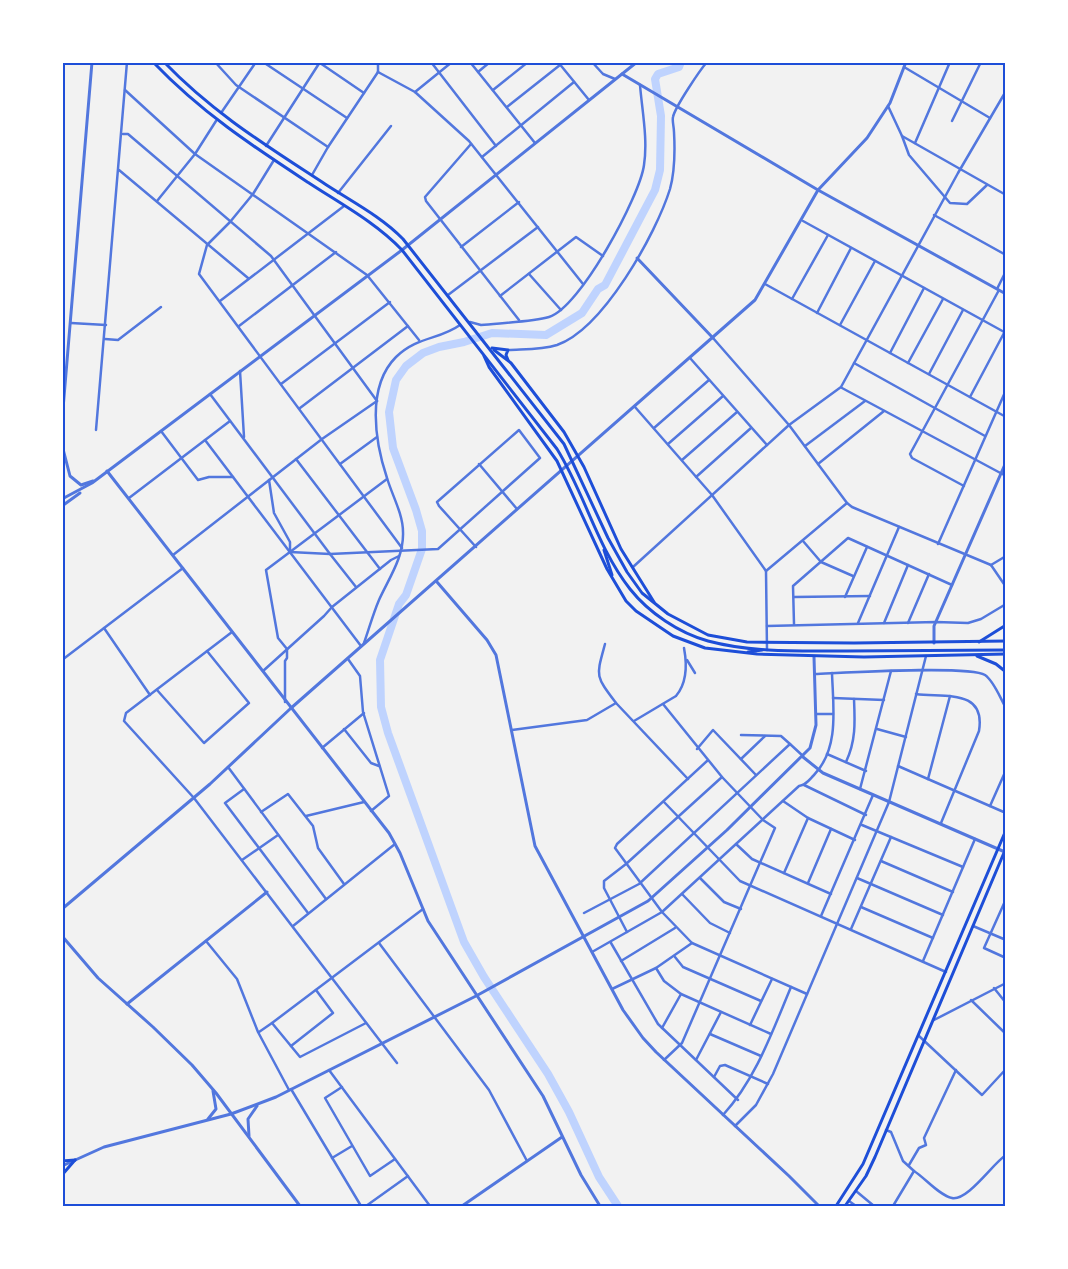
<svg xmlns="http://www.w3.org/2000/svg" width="1068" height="1269" font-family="'Golos Text',sans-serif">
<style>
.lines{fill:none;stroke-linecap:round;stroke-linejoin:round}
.river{stroke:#bfd3fe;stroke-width:8}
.minor{stroke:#5277de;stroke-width:2.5}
.tertiary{stroke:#5277de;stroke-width:3}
.secondary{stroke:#1d4ed8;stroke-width:3}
.neatline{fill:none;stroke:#1d4ed8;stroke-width:2}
</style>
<rect width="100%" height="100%" fill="#f2f2f2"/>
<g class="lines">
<polyline class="river" points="618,1206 599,1177 569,1112 548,1074 484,977 464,942 388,733 381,707 380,660 399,604 406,595 422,549 422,531 416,510 393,448 389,412 396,380 406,366 423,353 439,347 464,342 492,333 546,335 582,313 598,289 605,285 655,190 660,170 661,116 655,79 658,74 679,67 681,62"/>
<g class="minor">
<polyline points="215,62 236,85 328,147"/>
<polyline points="263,62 347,118"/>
<polyline points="431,62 496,146"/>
<polyline points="470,62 535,143"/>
<polyline points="558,62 589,100"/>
<polyline points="592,62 603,74 615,79"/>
<polyline points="320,63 364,93"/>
<polyline points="904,67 990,118"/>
<polyline points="378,72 415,92 469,141 583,284"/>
<polyline points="378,72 378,62"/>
<polyline points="478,72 490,62"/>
<polyline points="125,90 195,154 367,275 419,340"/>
<polyline points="493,90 528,62"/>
<polyline points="415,92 452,62"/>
<polyline points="888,106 902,136 1006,195"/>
<polyline points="507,107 560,65"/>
<polyline points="221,113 256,62"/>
<polyline points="952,121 981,62"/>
<polyline points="123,134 128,134 271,256 377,401"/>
<polyline points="902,136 909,155 950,203 967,204 987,185"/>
<polyline points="915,143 950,62"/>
<polyline points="471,144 425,197 426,201 519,320"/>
<polyline points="266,146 320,62"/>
<polyline points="482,157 574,82"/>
<polyline points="274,160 253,194 230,222 207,245 199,274 402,548"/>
<polyline points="119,170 248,278"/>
<polyline points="312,175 328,147 378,72"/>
<polyline points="338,193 391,126"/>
<polyline points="157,201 195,154 216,121"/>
<polyline points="934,215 1006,255"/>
<polyline points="803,221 1006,333"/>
<polyline points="461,247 519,202"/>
<polyline points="529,274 561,310"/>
<polyline points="765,284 1006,417"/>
<polyline points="997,289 1006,271"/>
<polyline points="448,295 538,227"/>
<polyline points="500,296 576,237 603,256"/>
<polyline points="792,299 828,235"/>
<polyline points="220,301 344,206"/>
<polyline points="817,313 851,248"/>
<path d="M470 322 481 325C499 323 532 322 549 317 580 308 640 196 644 165 648 139 642 110 640 85"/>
<polyline points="71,323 106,325"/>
<polyline points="840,325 875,261"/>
<polyline points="239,326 336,252"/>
<polyline points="713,338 789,425 847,503 852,507 991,565"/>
<polyline points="105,339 118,340 161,307"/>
<path d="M508 350C524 349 541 350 557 345 603 329 656 234 670 189 675 171 675 150 674 132 674 127 672 121 673 117 675 107 700 70 707 62"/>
<polyline points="890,353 924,288"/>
<polyline points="690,358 767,445"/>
<polyline points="854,363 985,436"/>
<polyline points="908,363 943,299"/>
<polyline points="240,371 244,437"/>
<polyline points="929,374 963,310"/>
<polyline points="281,384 390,302"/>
<polyline points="842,388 1006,476"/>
<polyline points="210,394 330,554"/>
<polyline points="970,397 1004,333"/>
<polyline points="635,407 712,495 766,571"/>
<polyline points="300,408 408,326"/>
<polyline points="654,428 709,380"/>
<polyline points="96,430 127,62"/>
<polyline points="161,431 198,480 209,477 233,477"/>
<polyline points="205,440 361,646"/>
<polyline points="668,444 723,396"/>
<polyline points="805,446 865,401"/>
<polyline points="296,459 380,569"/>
<polyline points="682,460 737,412"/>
<polyline points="340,464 377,437"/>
<polyline points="479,464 517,509"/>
<polyline points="818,464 884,411"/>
<polyline points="696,477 751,428"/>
<polyline points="269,480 274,513 290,542 290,552 330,554"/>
<polyline points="964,486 912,458 910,454 999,290"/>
<polyline points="129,498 230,421"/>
<polyline points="803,541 821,562 853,576"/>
<polyline points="938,544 1006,390"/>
<polyline points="173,555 322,439 377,401"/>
<polyline points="991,565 1006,587"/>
<polyline points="991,565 1006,556"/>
<polyline points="633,567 789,425 841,387 958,173 1006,91"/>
<polyline points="356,587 330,554 438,549 540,458 519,430 437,502 439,506 476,547"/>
<polyline points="794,597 870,596"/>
<polyline points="845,597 867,547"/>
<polyline points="858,623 899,527"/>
<polyline points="884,623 908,565"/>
<polyline points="908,623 929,574"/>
<polyline points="794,624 793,586 848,538 952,585"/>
<polyline points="767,626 936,622 968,623 981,619 1006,604"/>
<polyline points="104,628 150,695"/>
<polyline points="232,632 126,713 124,721 194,798 397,1063"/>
<path d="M364 643C369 629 373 614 379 600 389 578 404 557 403 532 403 514 392 495 387 478 375 442 366 387 396 357 418 336 439 340 460 325"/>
<path d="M605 644C596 677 595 675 616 703"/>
<polyline points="767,650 766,571 847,503"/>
<polyline points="348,659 360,676 363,712 389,796 371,811"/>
<polyline points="62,660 183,568"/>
<polyline points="687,660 695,673"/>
<polyline points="263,671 324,616 332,607 391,560 399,556"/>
<path d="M815 674C841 673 969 665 985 675 994 681 1000 698 1006 708"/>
<polyline points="157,690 204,743 249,703 207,651"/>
<path d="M916 694C943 698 986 688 979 731L941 823"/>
<polyline points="833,698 884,700"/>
<polyline points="285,702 285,661 287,658 287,649 278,638 266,570 387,479"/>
<polyline points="663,704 722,777 763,820 775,828 682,1043 664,1060"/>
<polyline points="817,714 833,714"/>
<path d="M634 721 676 696C687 683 687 664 684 648"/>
<polyline points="344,729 371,763 379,766"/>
<polyline points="877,729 906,737"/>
<polyline points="512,730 587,720 616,703 688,779"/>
<polyline points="741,735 781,736 790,744"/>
<polyline points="322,748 364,713"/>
<polyline points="697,749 713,730 756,775"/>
<polyline points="827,754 866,771"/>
<polyline points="741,759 765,736"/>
<polyline points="707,761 617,844 615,848 662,912 692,943 807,994"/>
<path d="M846 762C856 741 855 722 854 699"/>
<polyline points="898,766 1006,813"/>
<polyline points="228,767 326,899"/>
<polyline points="928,779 950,696"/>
<polyline points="804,785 866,815"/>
<polyline points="244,789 225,803 308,913"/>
<polyline points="860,789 891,671"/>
<polyline points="783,801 808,818 855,840"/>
<polyline points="664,802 740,881 946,972"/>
<polyline points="990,806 1006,770"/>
<polyline points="261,812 288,794 313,826 318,848 344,884"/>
<polyline points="306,816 364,802"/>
<polyline points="862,825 963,867"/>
<polyline points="736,844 752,859 831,894"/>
<polyline points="242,860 278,835"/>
<polyline points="881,861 953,892"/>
<polyline points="784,873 808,818"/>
<polyline points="700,878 724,902 741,909"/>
<polyline points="857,878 943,915"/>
<polyline points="808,883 831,829"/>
<polyline points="682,894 710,923 730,933"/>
<polyline points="1006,899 984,948 1006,958"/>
<polyline points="861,907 933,938"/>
<polyline points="584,913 639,884 790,744 803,756"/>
<polyline points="821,916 873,795"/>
<polyline points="293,926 395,844"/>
<polyline points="973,926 1006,940"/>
<polyline points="851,929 891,837"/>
<polyline points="627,932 604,888 604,881 626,864 722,777"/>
<polyline points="206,941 237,979 258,1032 289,1090"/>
<polyline points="379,943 489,1090 527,1161"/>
<polyline points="611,943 658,1024 738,1100"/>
<path d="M592 952 662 912 799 786C806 785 809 780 814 775 840 748 833 706 832 673"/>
<polyline points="675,957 683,967 761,1001"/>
<polyline points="621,961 675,928"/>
<polyline points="923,961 975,839"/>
<polyline points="656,968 664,981 681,994 771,1034"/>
<polyline points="994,988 1006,1003"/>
<polyline points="612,989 656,968 692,943"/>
<polyline points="971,1000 1006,1034"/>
<polyline points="934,1020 1006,983"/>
<polyline points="366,1023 300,1057 272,1023 423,909"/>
<polyline points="750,1025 772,979"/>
<polyline points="662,1028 681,994"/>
<polyline points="259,1032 272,1023"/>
<polyline points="710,1034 761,1056"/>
<polyline points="919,1036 982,1095 1006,1069"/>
<polyline points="291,1046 333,1013 316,990"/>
<polyline points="696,1060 721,1012"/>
<polyline points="329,1070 430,1206"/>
<polyline points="714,1077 720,1066 725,1065 768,1084"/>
<polyline points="342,1087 325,1098 370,1176 395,1159"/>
<polyline points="291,1089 361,1206"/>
<path d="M723 1115C756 1079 772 1032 791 987"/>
<polyline points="735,1126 756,1105 773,1074 889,802 926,656"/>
<polyline points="886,1130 891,1132 903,1161 914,1171 893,1206"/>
<polyline points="332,1158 352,1146"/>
<polyline points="909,1165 919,1148 926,1145 924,1138 956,1070"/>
<path d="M914 1171C925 1178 940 1196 952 1198 968 1201 993 1163 1006 1155"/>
<polyline points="856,1191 874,1206"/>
<polyline points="849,1201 856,1206"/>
<polyline points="366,1206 408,1176"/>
</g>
<g class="tertiary">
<polyline points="622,74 818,190 1006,294"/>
<polyline points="637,258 713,338"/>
<polyline points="62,421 92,62"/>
<polyline points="62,445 70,476 81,485 93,481"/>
<polyline points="107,471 389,833 400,853 428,921 543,1096 581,1175 600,1206"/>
<polyline points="62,499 92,483 402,250 637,62"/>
<polyline points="62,506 80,493"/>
<polyline points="437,582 487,640 496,655 535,846 623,1010 643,1038 656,1052 789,1176 819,1206"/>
<polyline points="934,643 934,626 1006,462"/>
<polyline points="803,757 823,773 1005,852"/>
<polyline points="62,909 210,784 290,709 755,300 818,190 867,138 890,103 906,62"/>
<polyline points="62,936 98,978 153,1027 192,1065 216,1093 300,1206"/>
<polyline points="127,1004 267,892"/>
<polyline points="208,1119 216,1109 213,1091"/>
<polyline points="249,1136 248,1119 257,1106"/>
<polyline points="62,1166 104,1147 231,1114 276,1097 476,996 648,901 727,830 810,748 816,725 814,657"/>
<polyline points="462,1206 562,1137"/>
</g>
<g class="secondary">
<path d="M153 62C202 113 251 145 309 183 341 204 375 222 402 250L557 449C585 494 597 547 630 589 649 613 679 633 708 641 753 653 801 651 847 651 900 651 953 650 1006 650"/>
<path d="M164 62C213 113 267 146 325 184 351 201 382 217 403 239L564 444 608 538 627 572 642 593 668 614 708 635 747 642 854 643 1006 641"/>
<polyline points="492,348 508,350 506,355 508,360"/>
<polyline points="494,350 511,363 564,432 584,467 621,549 654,602"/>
<polyline points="484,356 489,367 557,461 607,569 626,601 636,611 673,636 705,648 757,654 864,657 1006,654"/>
<polyline points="604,550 612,575"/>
<polyline points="979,642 1006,625"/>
<polyline points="748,652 762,650"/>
<polyline points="977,656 996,664 1006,672"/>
<polyline points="62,1161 75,1160"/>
<polyline points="62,1175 75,1160"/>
<polyline points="836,1206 863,1164 1006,830"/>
<polyline points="845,1206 866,1176 875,1157 1006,848"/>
</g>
</g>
<rect width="1068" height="1269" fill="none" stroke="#ffffff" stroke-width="128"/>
<rect x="64" y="64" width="940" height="1141" class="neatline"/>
</svg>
